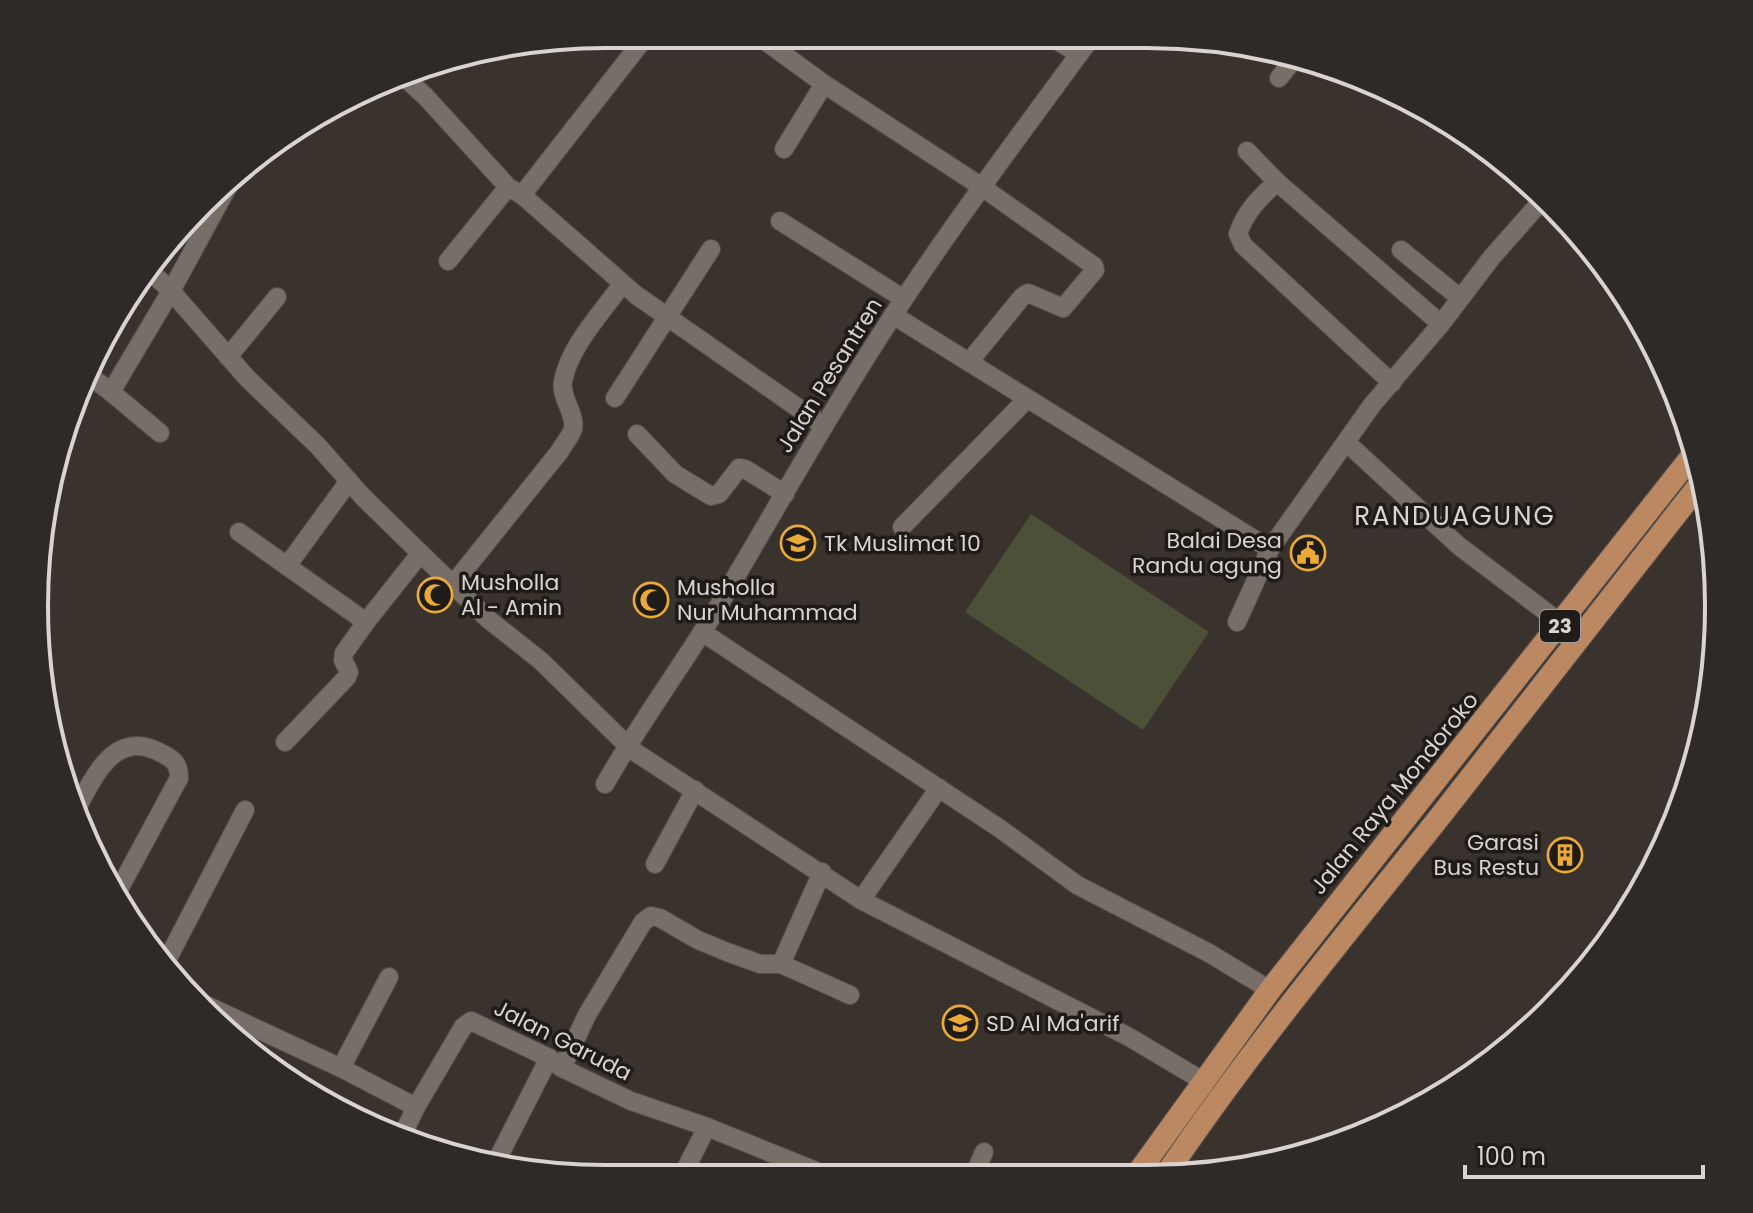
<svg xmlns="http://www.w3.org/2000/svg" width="1753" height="1213" font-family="Poppins,sans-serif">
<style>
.green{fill:#4c5037}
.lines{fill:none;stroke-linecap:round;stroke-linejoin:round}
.minor-casing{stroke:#554e4a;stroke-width:20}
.trunk-casing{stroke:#554e4a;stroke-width:24}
.minor{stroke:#776e68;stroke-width:18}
.trunk{stroke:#bc8862;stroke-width:22}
.labels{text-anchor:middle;stroke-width:7;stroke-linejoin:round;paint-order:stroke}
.shield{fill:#1e1b18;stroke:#a19c9a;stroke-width:2}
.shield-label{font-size:20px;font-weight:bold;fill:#d9d4d1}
.street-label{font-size:22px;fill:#d9d4d1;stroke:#1e1b18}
.poi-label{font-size:22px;fill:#d9d4d1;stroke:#1e1b18;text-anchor:start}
.quarter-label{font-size:26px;letter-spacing:2px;fill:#d9d4d1;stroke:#1e1b18}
.rim{fill:none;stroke:#d9d4d1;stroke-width:4}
</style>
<rect width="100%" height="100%" fill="#3a322d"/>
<polygon class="green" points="1031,514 1209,632 1143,730 965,612"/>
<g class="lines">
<g class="minor-casing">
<g id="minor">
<polyline points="760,37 824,84 982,187 1094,266 1095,270 1063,308 1028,293 1022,297 969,362"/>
<polyline points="1059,42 1079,54"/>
<polyline points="405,78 425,96 508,187 522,195 636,295 824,426"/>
<polyline points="1279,78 1295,58"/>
<polyline points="784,149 824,84"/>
<polyline points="1247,151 1277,182"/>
<polyline points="522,195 647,35"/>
<polyline points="780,221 904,299"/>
<polyline points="1401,250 1460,298"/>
<polyline points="448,261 508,187"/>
<polyline points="150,271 171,291 247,378 318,446 363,497 488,619 541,661 632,750 861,900 1129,1037 1203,1081"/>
<polyline points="893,315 1270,549"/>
<polyline points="228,357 277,297"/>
<polyline points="86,373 111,392 171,291 231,181"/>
<path d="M1392 383 1243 245 1238 234C1245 212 1260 197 1277 182L1441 324"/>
<polyline points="111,392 160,433"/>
<polyline points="615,398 711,249"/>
<polyline points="637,434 675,474 711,496 719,494 739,468 745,469 785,494"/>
<polyline points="1346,442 1459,546 1562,624"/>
<polyline points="902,527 1027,399"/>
<polyline points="239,532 366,622 420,554"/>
<polyline points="287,566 349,481"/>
<path d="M454 583 560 451C563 445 571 436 573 429 576 413 560 398 563 381 570 345 602 313 622 284"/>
<polyline points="1237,622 1270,549 1372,405 1441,324 1492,257 1545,197"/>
<polyline points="702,632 999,828 1077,885 1209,953 1270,990"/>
<polyline points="285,742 347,677 349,672 343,660 344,653 366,622"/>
<path d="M605 784C639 724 680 669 716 610 775 511 831 410 894 314 955 221 1022 132 1088 42"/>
<path d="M76 810C95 775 115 727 163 754 175 760 179 765 179 778L117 893"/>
<polyline points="655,864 695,790"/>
<polyline points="861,900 939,788"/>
<polyline points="166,962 245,810"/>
<polyline points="781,964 822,872"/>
<polyline points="193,999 341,1068 416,1107 463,1027 471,1021 549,1058 562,1068 631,1101 707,1127 826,1175"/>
<polyline points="341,1068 389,977"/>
<polyline points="562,1068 587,1015 643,922 651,916 660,918 698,940 727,952 760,964 781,964 850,995"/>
<polyline points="396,1138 403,1134 416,1107"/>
<polyline points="493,1168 549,1058"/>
<polyline points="975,1173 984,1152"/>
<polyline points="681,1178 707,1127"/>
</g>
</g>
<g class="trunk-casing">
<g id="trunk">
<polyline points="1140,1170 1270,990 1695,452"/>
<path d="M1169 1170C1253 1046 1349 931 1442 814 1530 703 1616 591 1703 480"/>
</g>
</g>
<use href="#minor" class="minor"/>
<use href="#trunk" class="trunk"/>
</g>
<defs>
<g id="school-ring" transform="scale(1.8)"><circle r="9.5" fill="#1e1b18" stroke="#eaaa38" stroke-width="1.5"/><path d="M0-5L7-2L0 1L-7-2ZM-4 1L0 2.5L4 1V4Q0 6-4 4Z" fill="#eaaa38"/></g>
<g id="civic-ring" transform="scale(1.8)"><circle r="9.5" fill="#1e1b18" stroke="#eaaa38" stroke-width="1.5"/><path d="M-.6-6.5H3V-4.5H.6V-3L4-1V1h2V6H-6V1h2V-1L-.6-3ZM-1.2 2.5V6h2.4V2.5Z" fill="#eaaa38"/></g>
<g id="mosque-ring" transform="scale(1.8)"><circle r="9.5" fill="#1e1b18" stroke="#eaaa38" stroke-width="1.5"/><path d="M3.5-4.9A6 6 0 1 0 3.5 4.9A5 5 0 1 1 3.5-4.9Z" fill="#eaaa38"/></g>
<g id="building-ring" transform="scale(1.8)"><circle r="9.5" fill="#1e1b18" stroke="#eaaa38" stroke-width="1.5"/><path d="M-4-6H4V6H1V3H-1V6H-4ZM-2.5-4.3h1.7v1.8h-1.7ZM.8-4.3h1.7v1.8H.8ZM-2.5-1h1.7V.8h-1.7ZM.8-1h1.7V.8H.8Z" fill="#eaaa38"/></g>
</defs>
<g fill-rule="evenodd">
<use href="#school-ring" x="798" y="543"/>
<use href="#civic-ring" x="1308" y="553"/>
<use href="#mosque-ring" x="435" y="595"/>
<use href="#mosque-ring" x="651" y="600"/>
<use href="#building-ring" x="1565" y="855"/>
<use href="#school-ring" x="960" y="1023"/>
</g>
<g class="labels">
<rect class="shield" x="1540" y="610" width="40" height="32" rx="6"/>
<g class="shield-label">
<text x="1560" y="633">23</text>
</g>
<g class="street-label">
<text transform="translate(829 375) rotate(-58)" y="8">Jalan Pesantren</text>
<text transform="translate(1394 793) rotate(-51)" y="8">Jalan Raya Mondoroko</text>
<text transform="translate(563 1040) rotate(27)" y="8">Jalan Garuda</text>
</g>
<g class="poi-label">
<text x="1282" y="548" text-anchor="end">Balai Desa<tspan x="1282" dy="25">Randu agung</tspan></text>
<text x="824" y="551">Tk Muslimat 10</text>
<text x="461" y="590">Musholla<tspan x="461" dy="25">Al - Amin</tspan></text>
<text x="677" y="595">Musholla<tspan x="677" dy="25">Nur Muhammad</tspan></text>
<text x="1539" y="850" text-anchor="end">Garasi<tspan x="1539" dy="25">Bus Restu</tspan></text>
<text x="986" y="1031">SD Al Ma'arif</text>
</g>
<g class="quarter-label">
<text x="1455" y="525">RANDUAGUNG</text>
</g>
</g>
<path d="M0 0H1753V1213H0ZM606 48H1147A558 558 0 0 1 1705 606V607A558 558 0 0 1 1147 1165H606A558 558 0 0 1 48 607V606A558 558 0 0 1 606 48Z" fill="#2d2a27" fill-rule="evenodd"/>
<path class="rim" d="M606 48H1147A558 558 0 0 1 1705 606V607A558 558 0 0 1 1147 1165H606A558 558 0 0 1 48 607V606A558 558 0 0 1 606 48Z"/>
<path d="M1465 1165v12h238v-12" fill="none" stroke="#d9d4d1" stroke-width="4"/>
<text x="1477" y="1165" font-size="24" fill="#d9d4d1" stroke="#1e1b18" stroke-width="6" paint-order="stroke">100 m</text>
</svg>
